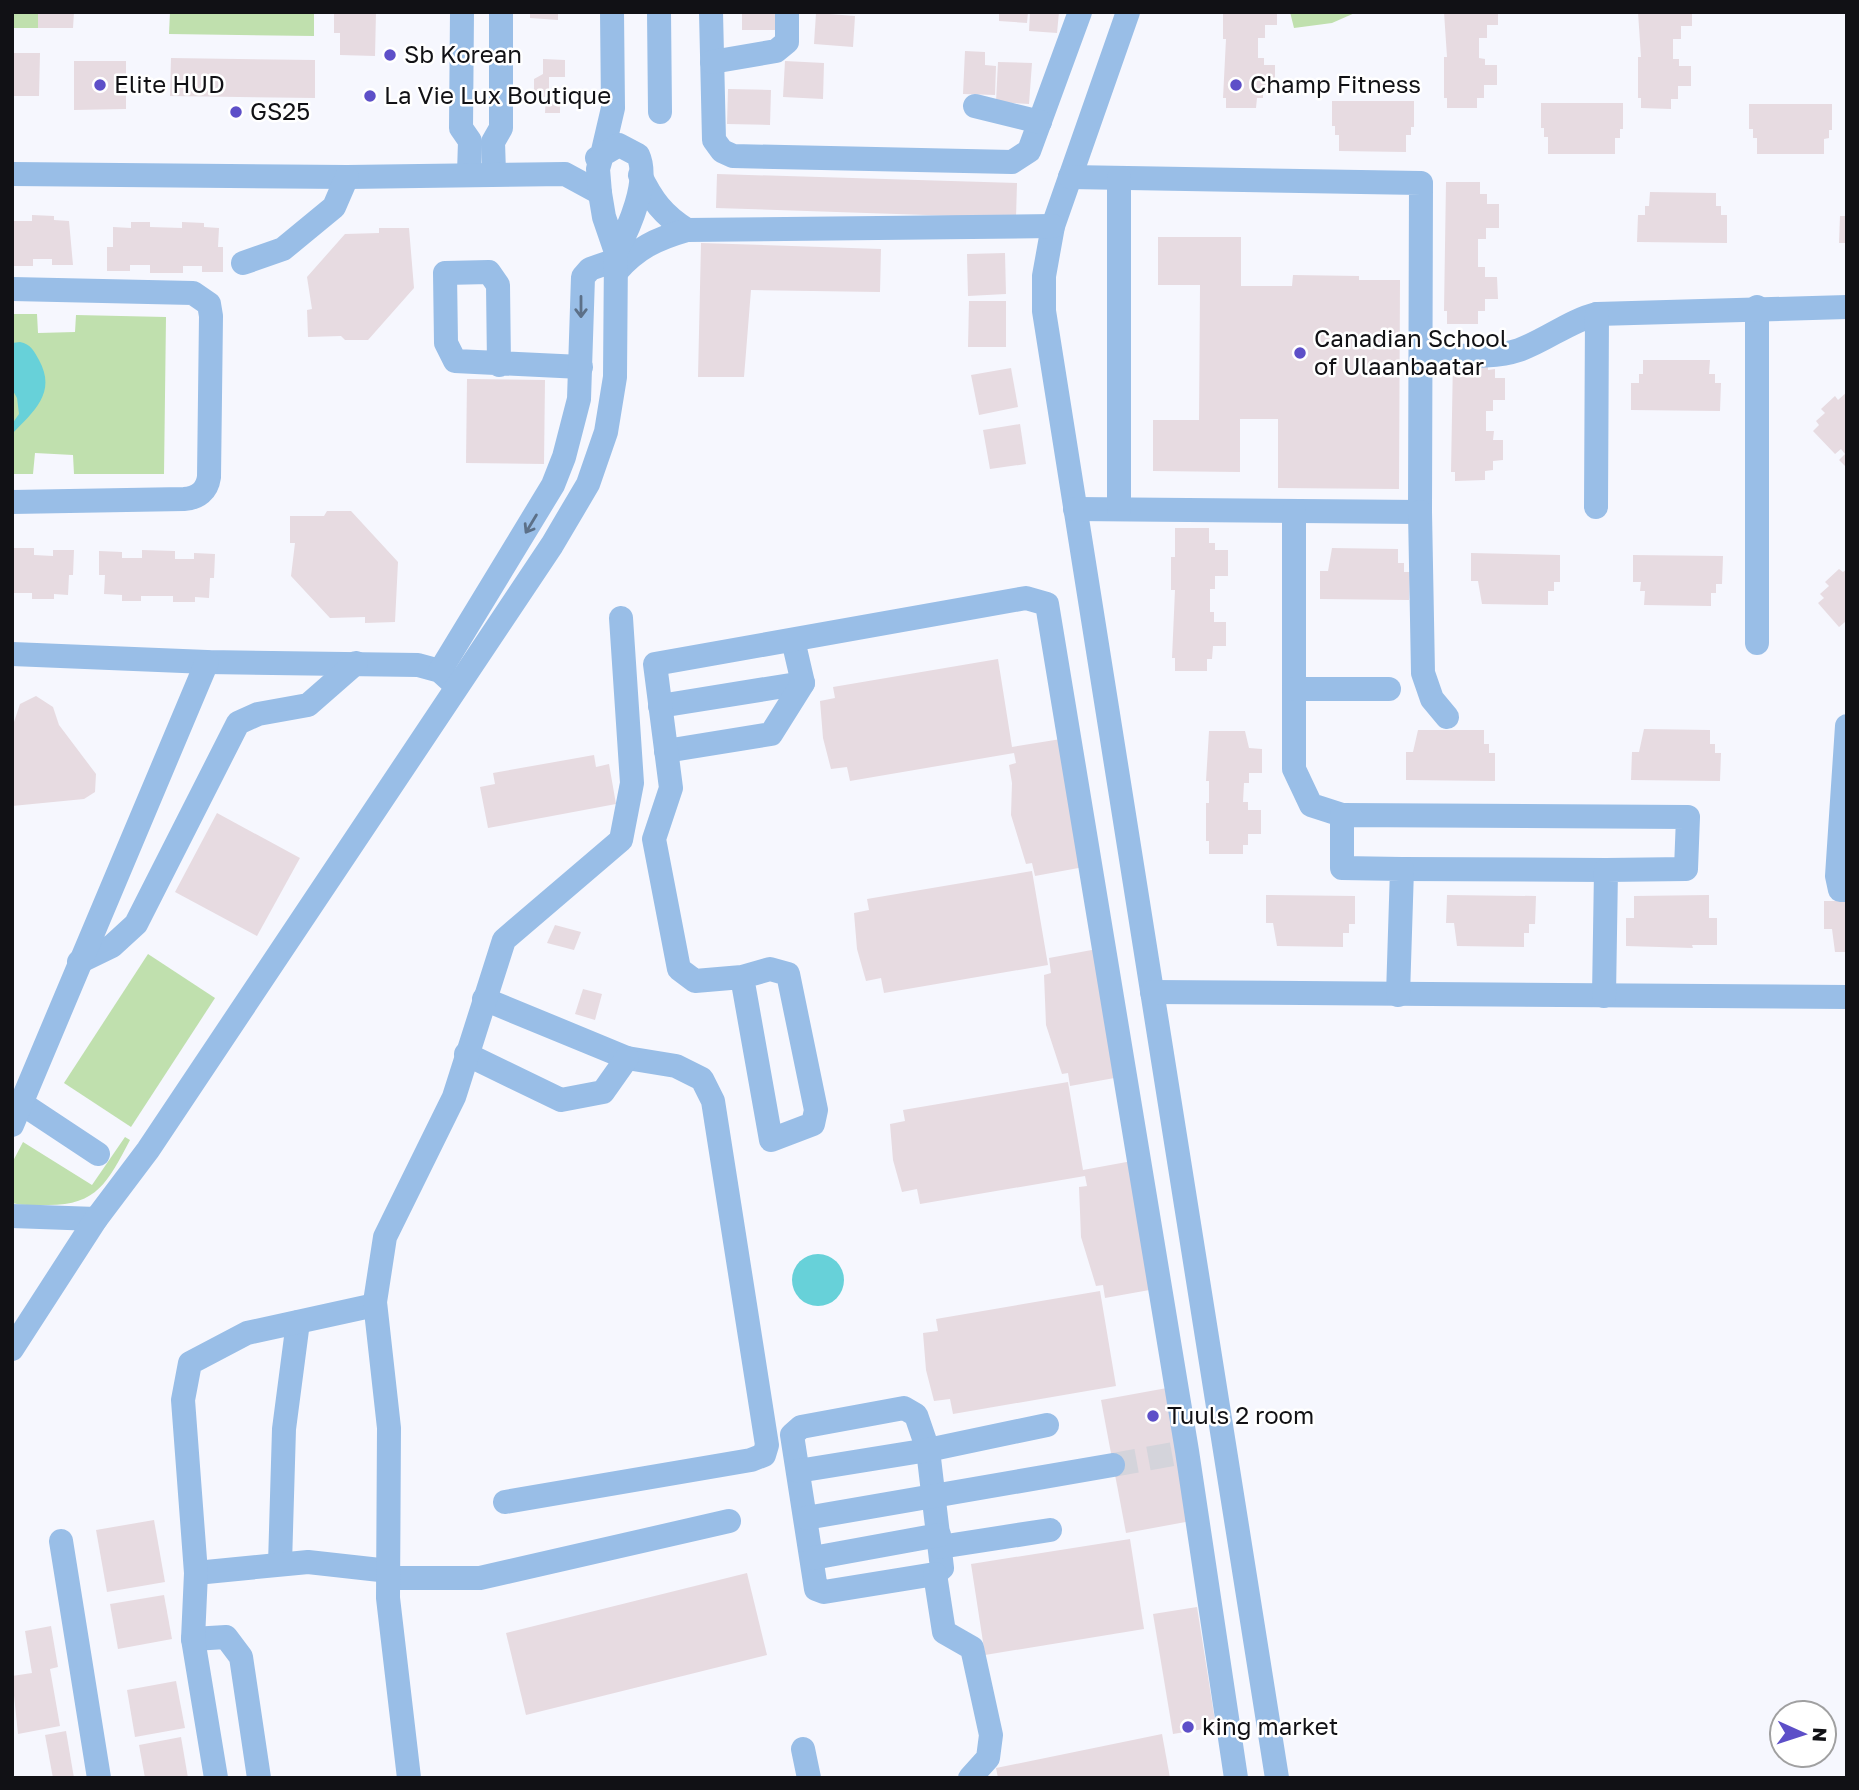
<svg xmlns="http://www.w3.org/2000/svg" width="1859" height="1790" font-family="'Golos Text',sans-serif">
<style>
.green{fill:#c0e0ae}
.water{fill:#67d1d9}
.building{fill:#e7dbe1}
.lines{fill:none;stroke-linecap:round;stroke-linejoin:round}
.minor-tunnel{stroke:#d4d4db;stroke-width:24;stroke-dasharray:24 12;stroke-linecap:butt}
.minor{stroke:#99bee7;stroke-width:24}
.oneway{stroke:#5c7088}
.poi-dot{fill:#5d4fc8;stroke:#fff;stroke-width:2.5}
.labels{text-anchor:middle;stroke-width:5;stroke-linejoin:round;paint-order:stroke}
.poi-label{font-size:24px;fill:#111115;stroke:#fff;text-anchor:start}
</style>
<rect width="100%" height="100%" fill="#f6f7fe"/>
<g class="green">
<rect x="12" y="12" width="28" height="16"/>
<polygon points="170,12 314,12 314,36 169,34"/>
<polygon points="1290,12 1357,12 1332,23 1294,28"/>
<polygon points="12,314 37,314 38,333 75,332 76,315 166,317 164,474 74,474 73,455 35,453 33,474 12,474"/>
<polygon points="148,954 215,998 131,1127 64,1083"/>
<path d="M125 1137 130 1140C107 1183 97 1206 45 1205 34 1205 23 1206 12 1203V1163L23 1142 92 1185Z"/>
</g>
<g class="water">
<path d="M20 342C31 344 34 351 39 360 57 393 34 411 12 434V424L19 414 17 398 12 389V343Z"/>
<circle cx="818" cy="1280" r="26"/>
</g>
<g class="building">
<polygon points="38,12 74,12 73,28 38,28"/>
<polygon points="334,12 376,12 375,56 340,55 340,33 334,33"/>
<polygon points="530,12 558,12 558,20 530,18"/>
<rect x="742" y="12" width="34" height="18"/>
<polygon points="999,12 1028,12 1027,23 999,21"/>
<polygon points="1030,12 1059,12 1057,33 1029,31"/>
<polygon points="1223,12 1277,12 1277,25 1265,25 1265,38 1258,38 1258,58 1264,58 1264,65 1275,65 1275,85 1263,85 1263,98 1257,98 1256,108 1226,108 1226,98 1223,98 1226,39 1223,39"/>
<polygon points="1444,12 1498,12 1498,25 1487,25 1487,38 1479,38 1479,58 1485,59 1485,65 1497,65 1497,85 1484,85 1484,98 1477,98 1477,108 1447,108 1447,98 1444,98 1444,57 1447,57"/>
<polygon points="1638,12 1692,12 1692,26 1681,26 1681,39 1673,39 1673,59 1679,59 1679,66 1691,66 1691,86 1678,86 1678,99 1671,99 1671,109 1641,108 1641,98 1638,98 1638,57 1641,57"/>
<polygon points="816,13 855,16 853,47 814,44"/>
<polygon points="965,51 985,52 985,65 996,66 995,95 963,94"/>
<polygon points="12,53 40,53 39,96 12,96"/>
<polygon points="171,58 315,60 315,98 170,96"/>
<polygon points="543,59 565,60 565,77 549,77 549,100 560,100 560,113 545,113 546,97 534,97 534,79 543,74"/>
<polygon points="74,61 126,61 126,109 74,110"/>
<polygon points="785,61 824,63 823,99 783,97"/>
<polygon points="998,62 1032,63 1029,104 996,102"/>
<polygon points="728,89 771,90 770,125 727,124"/>
<polygon points="1332,101 1414,101 1414,127 1411,127 1411,135 1406,135 1406,152 1339,151 1339,135 1335,135 1335,126 1332,126"/>
<polygon points="1541,103 1623,103 1623,129 1620,129 1620,138 1615,138 1615,154 1548,154 1548,137 1544,137 1544,128 1541,128"/>
<polygon points="1749,104 1832,104 1832,130 1829,130 1829,138 1824,139 1824,154 1757,154 1757,138 1753,138 1753,129 1749,129"/>
<polygon points="717,174 1017,183 1016,218 716,208"/>
<polygon points="1446,182 1480,182 1480,194 1487,194 1487,204 1499,204 1499,228 1486,228 1486,239 1478,239 1478,267 1485,267 1485,277 1497,277 1498,299 1485,299 1485,311 1478,311 1478,324 1447,324 1447,311 1444,311"/>
<polygon points="1650,192 1716,193 1716,206 1721,206 1721,215 1727,215 1727,243 1637,242 1638,215 1645,215 1645,206 1649,206"/>
<polygon points="32,215 54,216 54,220 69,221 73,265 52,265 52,259 33,259 33,266 12,266 12,221 32,221"/>
<polygon points="1840,216 1847,216 1847,243 1839,243"/>
<polygon points="131,222 150,222 150,227 182,228 182,222 204,223 204,227 219,228 218,247 223,247 223,272 202,272 202,266 183,266 183,273 150,273 150,265 130,265 130,271 107,271 107,247 113,247 113,227 131,228"/>
<polygon points="379,228 409,228 414,288 368,340 345,340 341,336 308,337 307,310 312,309 307,277 345,234 379,233"/>
<polygon points="1158,237 1241,237 1241,286 1292,286 1293,275 1359,276 1359,280 1400,280 1399,489 1278,488 1278,419 1240,419 1240,472 1153,471 1153,420 1199,420 1200,285 1158,285"/>
<polygon points="701,243 881,249 880,292 751,290 744,377 698,377"/>
<polygon points="1005,253 1006,294 968,296 967,254"/>
<polygon points="969,301 1006,301 1006,347 968,347"/>
<polygon points="1488,357 1488,370 1495,369 1495,378 1505,378 1505,400 1493,400 1493,411 1486,411 1486,431 1494,431 1493,440 1503,440 1503,460 1493,461 1493,470 1485,471 1485,480 1455,481 1455,472 1451,472 1453,358"/>
<polygon points="1643,360 1710,360 1709,374 1715,374 1715,383 1721,383 1720,411 1631,410 1631,383 1639,383 1639,374 1643,374"/>
<polygon points="1011,368 1018,407 979,415 971,375"/>
<polygon points="467,379 545,380 544,464 466,463"/>
<polygon points="1847,392 1847,468 1839,460 1845,454 1841,449 1835,454 1813,431 1819,425 1816,421 1825,413 1821,409 1835,396 1838,400"/>
<polygon points="1020,424 1026,464 990,469 983,430"/>
<polygon points="327,511 351,511 398,562 395,622 365,623 365,617 330,618 291,576 295,543 290,543 290,516 324,516"/>
<polygon points="1175,528 1209,528 1209,543 1215,543 1215,550 1228,550 1228,576 1215,576 1215,589 1210,589 1210,612 1214,612 1214,622 1226,622 1226,646 1213,646 1212,659 1207,659 1207,671 1175,671 1175,658 1172,658 1175,590 1171,590 1171,557 1175,557"/>
<polygon points="12,548 34,548 34,555 53,556 53,550 74,550 73,575 69,575 68,595 54,594 54,599 32,599 32,593 12,593"/>
<polygon points="1332,548 1398,549 1398,563 1404,563 1404,572 1410,572 1409,600 1320,599 1320,571 1328,571"/>
<polygon points="142,550 175,551 175,559 194,559 194,553 215,554 214,578 210,578 209,598 195,597 195,602 173,602 173,596 141,596 141,601 122,601 122,595 104,594 105,575 99,575 99,551 122,552 122,558 142,558"/>
<polygon points="1471,553 1560,555 1560,582 1554,582 1554,591 1548,591 1548,605 1482,604 1478,581 1471,581"/>
<polygon points="1633,555 1723,556 1722,584 1716,584 1716,593 1711,593 1711,606 1644,605 1645,591 1640,591 1641,582 1633,582"/>
<polygon points="1839,569 1843,572 1847,569 1847,624 1845,622 1839,627 1818,603 1824,598 1820,594 1829,586 1825,582"/>
<polygon points="998,659 1012,747 1061,739 1084,867 1035,876 1032,863 1026,864 1011,815 1012,783 1009,765 1016,763 1014,753 850,781 847,767 831,769 823,738 820,701 835,698 833,687"/>
<polygon points="36,696 53,707 59,725 96,774 95,792 84,799 12,806 12,728 20,704"/>
<polygon points="1644,729 1710,730 1710,744 1715,744 1715,753 1721,753 1720,781 1631,780 1632,752 1639,752"/>
<polygon points="1418,730 1484,730 1484,744 1489,744 1489,753 1495,753 1495,781 1406,780 1406,752 1413,752"/>
<polygon points="1209,731 1245,731 1249,748 1262,749 1262,773 1249,773 1249,783 1244,783 1243,802 1248,802 1248,810 1261,810 1261,834 1248,834 1248,845 1243,845 1243,854 1209,854 1209,841 1206,841 1206,803 1209,803 1209,781 1206,781"/>
<polygon points="594,755 596,767 609,764 616,804 488,828 480,787 495,784 493,773"/>
<polygon points="217,813 300,858 257,936 175,892"/>
<polygon points="1032,871 1048,965 884,993 881,978 866,981 857,949 854,913 869,910 867,899"/>
<polygon points="1266,895 1355,896 1355,924 1349,924 1349,933 1343,933 1343,947 1277,946 1273,923 1266,923"/>
<polygon points="1447,895 1536,896 1535,924 1529,924 1529,933 1524,933 1524,947 1457,946 1454,923 1446,923"/>
<polygon points="1709,895 1709,918 1717,918 1717,945 1692,945 1693,948 1626,946 1626,918 1634,918 1634,896"/>
<polygon points="1824,901 1847,901 1847,952 1835,952 1832,929 1824,929"/>
<polygon points="555,925 581,932 574,950 547,943"/>
<polygon points="1097,949 1120,1077 1070,1086 1068,1073 1062,1074 1046,1025 1044,975 1051,973 1049,958"/>
<polygon points="583,989 602,994 595,1020 575,1014"/>
<polygon points="1068,1082 1083,1170 1132,1161 1155,1289 1105,1298 1103,1285 1096,1286 1081,1237 1079,1187 1087,1186 1085,1176 920,1204 917,1189 902,1192 893,1160 890,1124 905,1121 903,1110"/>
<polygon points="1100,1291 1116,1386 953,1414 950,1399 934,1401 926,1370 923,1333 938,1331 936,1319"/>
<polygon points="1167,1388 1191,1521 1126,1533 1101,1400"/>
<polygon points="154,1520 165,1582 107,1592 96,1530"/>
<polygon points="1130,1539 1144,1629 985,1655 971,1564"/>
<polygon points="747,1573 767,1655 526,1715 506,1633"/>
<polygon points="164,1595 172,1639 118,1649 110,1604"/>
<polygon points="1197,1607 1216,1727 1173,1734 1153,1614"/>
<polygon points="51,1626 58,1667 50,1669 60,1726 18,1734 12,1676 32,1673 25,1631"/>
<polygon points="176,1681 185,1728 135,1737 127,1690"/>
<polygon points="66,1731 74,1778 53,1778 45,1735"/>
<polygon points="1162,1734 1170,1778 998,1778 996,1768"/>
<polygon points="181,1737 188,1778 145,1778 139,1745"/>
</g>
<g class="lines">
<polyline class="minor-tunnel" points="1113,1465 1179,1453"/>
<g class="minor">
<polyline points="462,12 461,128 470,141 469,173"/>
<polyline points="659,12 660,112"/>
<polyline points="711,12 714,140 722,151 733,156 1012,162 1029,151 1080,12"/>
<polyline points="1128,12 1053,226 1044,276 1044,311 1277,1778"/>
<polyline points="712,62 776,51 787,42 787,12"/>
<polyline points="975,106 1040,122"/>
<polyline points="597,158 602,155 613,108 612,12"/>
<polyline points="494,173 493,142 501,128 501,12"/>
<polyline points="12,174 347,177 565,174 600,193"/>
<path d="M640 175C652 200 663 215 687 230"/>
<polyline points="1070,177 1421,183 1420,512 1075,509"/>
<polyline points="243,263 283,249 334,207 347,177"/>
<path d="M616 272C637 248 656 239 687 230L1053 226"/>
<path d="M12 289 193 293 209 304 211 316 209 477C207 491 198 498 184 499L12 502"/>
<polyline points="1757,307 1757,643"/>
<path d="M1421 355C1452 354 1490 360 1519 350 1547 340 1569 321 1597 314L1847 307"/>
<polyline points="499,365 498,285 489,272 445,273 446,343 455,361 581,367"/>
<polyline points="1596,507 1597,314"/>
<polyline points="1119,509 1119,178"/>
<polyline points="1294,511 1294,769 1311,805 1342,815"/>
<polyline points="1420,512 1423,673 1432,699 1447,717"/>
<polyline points="12,654 207,662 418,665 440,671 451,681"/>
<polyline points="440,671 553,485 564,457 579,399 583,277 590,269 616,260"/>
<polyline points="1294,689 1389,689"/>
<polyline points="660,706 803,683"/>
<polyline points="1847,726 1837,876 1840,890 1847,890"/>
<polyline points="666,751 771,734 803,683 793,640"/>
<polyline points="1402,869 1606,870"/>
<polyline points="79,962 112,946 136,924 238,723 258,714 308,705 356,663"/>
<polyline points="742,977 770,969 788,974 816,1110 813,1124 771,1140 742,977 695,981 679,969 654,839 671,788 655,664 1026,598 1047,604 1187,1451 1236,1778"/>
<polyline points="1152,992 1847,997"/>
<polyline points="1398,995 1402,869 1342,868 1342,815 1688,817 1686,869 1606,870 1604,996"/>
<polyline points="484,999 627,1058 676,1066 702,1079 713,1101 767,1445 764,1455 751,1460 505,1502"/>
<polyline points="466,1054 561,1100 603,1092 627,1058"/>
<polyline points="21,1103 98,1154"/>
<polyline points="12,1125 207,662"/>
<polyline points="12,1216 96,1219"/>
<path d="M12 1349 96 1219 148 1150 552 545 588 484 606 432 615 377 616 252 604 217 600 193 598 169 602 155 619 145 638 155C650 181 629 228 616 252"/>
<polygon points="904,1408 916,1415 928,1450 942,1568 935,1574 824,1592 816,1589 792,1435 801,1427"/>
<polyline points="798,1471 928,1450 1047,1425"/>
<polyline points="806,1518 1113,1465"/>
<polyline points="61,1541 99,1778"/>
<polyline points="940,1547 1050,1530"/>
<polyline points="813,1558 939,1535"/>
<polyline points="280,1564 284,1429 298,1322"/>
<polyline points="196,1573 308,1562 389,1571"/>
<polyline points="935,1574 944,1632 972,1648 991,1735 988,1758 970,1778"/>
<polyline points="388,1578 480,1578 729,1521"/>
<polyline points="193,1639 226,1637 241,1657 259,1778"/>
<polyline points="803,1749 809,1778"/>
<polyline points="216,1778 193,1639 196,1573 183,1400 190,1363 247,1333 375,1305"/>
<polyline points="409,1778 388,1598 389,1428 375,1302 385,1237 454,1097 504,940 621,840 632,783 621,618"/>
</g>
</g>
<defs><path id="oneway-shaft" d="M-6 0H5M1.5-3L5.5 0L1.5 3" fill="none" stroke-width="1.6" stroke-linecap="round" stroke-linejoin="round" transform="scale(1.75)"/></defs>
<g class="oneway">
<use href="#oneway-shaft" transform="translate(581 307) rotate(90)"/>
<use href="#oneway-shaft" transform="translate(531 524) rotate(121)"/>
</g>
<g class="poi-dot">
<circle cx="390" cy="55" r="7"/>
<circle cx="100" cy="85" r="7"/>
<circle cx="1236" cy="85" r="7"/>
<circle cx="370" cy="96" r="7"/>
<circle cx="236" cy="112" r="7"/>
<circle cx="1300" cy="353" r="7"/>
<circle cx="1153" cy="1416" r="7"/>
<circle cx="1188" cy="1727" r="7"/>
</g>
<g class="labels">
<g class="poi-label">
<text x="404" y="63">Sb Korean</text>
<text x="114" y="93">Elite HUD</text>
<text x="1250" y="93">Champ Fitness</text>
<text x="384" y="104">La Vie Lux Boutique</text>
<text x="250" y="120">GS25</text>
<text x="1314" y="347">Canadian School<tspan x="1314" dy="28">of Ulaanbaatar</tspan></text>
<text x="1167" y="1424">Tuuls 2 room</text>
<text x="1202" y="1735">king market</text>
</g>
</g>
<rect width="1859" height="1790" fill="none" stroke="#111115" stroke-width="28"/>
<g transform="translate(1803 1734) rotate(93)"><circle r="33" fill="#ffffff" stroke="#a0a0a1" stroke-width="2"/>
<path d="M0-5L12 26L0 18L-12 26Z" fill="#5d4fc8"/>
<text y="-10" font-size="19" font-weight="bold" text-anchor="middle" fill="#111115">N</text>
</g>
</svg>
